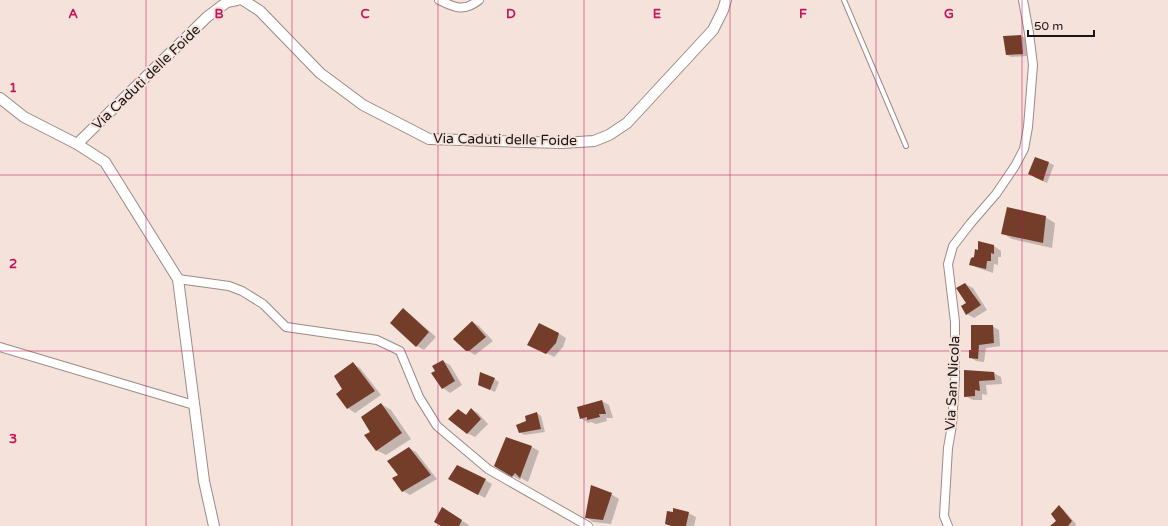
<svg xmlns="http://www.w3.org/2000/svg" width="1168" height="526" font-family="'Varela Round',sans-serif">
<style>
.shadow{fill:#0003}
.building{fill:#743d29}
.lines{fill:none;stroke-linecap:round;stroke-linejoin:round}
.service-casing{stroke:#9c8b85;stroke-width:6}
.minor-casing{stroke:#9c8b85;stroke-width:10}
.tertiary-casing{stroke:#9c8b85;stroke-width:12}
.service{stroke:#fff;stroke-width:4}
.minor{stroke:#fff;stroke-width:8}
.tertiary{stroke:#fff;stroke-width:10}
.grid{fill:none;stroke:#c2185b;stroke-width:1;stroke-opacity:0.55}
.labels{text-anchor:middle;stroke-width:4;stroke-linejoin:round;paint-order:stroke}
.street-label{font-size:14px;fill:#1b1513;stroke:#f4e2db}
.grid-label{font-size:13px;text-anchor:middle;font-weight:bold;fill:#c2185b;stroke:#f4e2db;stroke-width:4;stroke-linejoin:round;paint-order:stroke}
</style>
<rect width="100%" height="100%" fill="#f4e2db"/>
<g class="shadow">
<polygon points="1021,36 1025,38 1027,56 1011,57 1006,54"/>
<polygon points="1036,158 1054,165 1047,183 1034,177"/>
<polygon points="1045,217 1055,223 1052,248 1012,239 1002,233"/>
<polygon points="994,246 1001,251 1001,257 998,257 998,265 994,264 993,273 978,268 970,264 975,258"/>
<polygon points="965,284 973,288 987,310 974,318 967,314 967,304"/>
<polygon points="403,310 410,314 436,337 424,350 417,346 392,323"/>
<polygon points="472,322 479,326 493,341 475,355 467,350"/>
<polygon points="992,326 999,330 1000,346 986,348 984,362 976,361 970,357 972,351"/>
<polygon points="558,333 566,338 563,347 554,357 535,347"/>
<polygon points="443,361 450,365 462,385 450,393 443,388 437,372"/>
<polygon points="353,364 360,368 381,395 355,413 348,408 344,390"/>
<polygon points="965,371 994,373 1001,377 1002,384 986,385 987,395 982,394 982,400 973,400 965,396"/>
<polygon points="494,379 499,382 495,392 482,386"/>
<polygon points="602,401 609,405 613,418 606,418 607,421 596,424 591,422 588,423 581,418"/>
<polygon points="381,404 391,410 411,439 386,455 376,450 371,432"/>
<polygon points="471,409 478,413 488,424 475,437 467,433 458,410 467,415"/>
<polygon points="537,413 541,416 545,432 524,435 520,432 528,422"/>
<polygon points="507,438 532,447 539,451 528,482 521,478 520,480 495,466"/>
<polygon points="409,448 416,452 437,479 410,495 403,491 400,475"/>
<polygon points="450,479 485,480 492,484 485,498"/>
<polygon points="611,494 619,499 611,524 593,522 586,517"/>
<polygon points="1059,507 1063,509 1076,524 1075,526 1055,526 1058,522"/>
<polygon points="449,513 469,525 468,526 443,526"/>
<polygon points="688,513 696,517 694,526 670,526 666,524"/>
</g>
<g class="building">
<polygon points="1021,35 1023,54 1006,55 1003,36"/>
<polygon points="1035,157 1049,162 1043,181 1028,174"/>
<polygon points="1007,207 1046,216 1043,243 1001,234"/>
<polygon points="978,241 994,245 994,254 991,253 991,261 987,261 986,269 969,265 971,258 974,257 975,249 978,250"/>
<polygon points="965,283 981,305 966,315 961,306 966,303 956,288"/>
<polygon points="403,308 429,332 416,347 390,323"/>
<polygon points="472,321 486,337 469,351 466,351 453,339"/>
<polygon points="539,323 559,333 556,343 546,354 527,345"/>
<polygon points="971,325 993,325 994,343 979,345 978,359 969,358 969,350 971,350"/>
<polygon points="443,360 455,381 442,389 431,373 435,371 432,366"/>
<polygon points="353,362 375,391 347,409 336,394 342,389 334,376"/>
<polygon points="964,370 994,372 995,380 979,381 980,391 975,390 975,396 964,397"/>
<polygon points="480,372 495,378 490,390 478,385"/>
<polygon points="602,400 606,414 599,414 600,417 587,420 587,417 580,419 577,407"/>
<polygon points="381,403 402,433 376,451 364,435 370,432 361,417"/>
<polygon points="471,408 481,419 467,434 448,419 458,409 466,415"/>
<polygon points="537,412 541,429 519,433 516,425 526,421 525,416"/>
<polygon points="506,437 532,446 520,478 515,473 512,477 494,466"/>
<polygon points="409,447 431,475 402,492 392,478 398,475 387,461"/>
<polygon points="457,465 486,479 478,495 448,479"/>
<polygon points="591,485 612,493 603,520 585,518"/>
<polygon points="1059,505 1072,521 1068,526 1050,526 1056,521 1051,514"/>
<polygon points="442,507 462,520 459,526 441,526 434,522"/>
<polygon points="673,508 689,512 686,526 672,526 665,524 667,511 673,512"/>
</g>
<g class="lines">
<g class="service-casing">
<polyline id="service" points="844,0 906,146"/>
</g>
<g class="minor-casing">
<g id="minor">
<path d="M439 0C455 8 464 12 479 0"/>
<polyline points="178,279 229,286 242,291 263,304 286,327 377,340 400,351 419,397 437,426 488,469 588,526"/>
<polyline points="0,347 194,405"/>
<polyline points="948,526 944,516 948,448 952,425 955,377 955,322 948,264 953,246 970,224 996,194 1015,166 1024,149 1028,127 1033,65 1029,33 1023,0"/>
</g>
</g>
<g class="tertiary-casing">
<g id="tertiary">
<polyline points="243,0 260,11 320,73 363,105 429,139 562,143 594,141 609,135 627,123 713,30 723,10 726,0"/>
<polyline points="0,98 24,117 77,144 105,162 178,279 204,481 214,526"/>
<polyline points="77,144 207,17 227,2 237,0"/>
</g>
</g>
<use href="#service" class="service"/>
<use href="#minor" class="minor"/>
<use href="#tertiary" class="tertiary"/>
</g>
<path class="grid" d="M146 0V526M292 0V526M438 0V526M584 0V526M730 0V526M876 0V526M1022 0V526M0 175H1168M0 351H1168"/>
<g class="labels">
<g class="street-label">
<text transform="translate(146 77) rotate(-44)" y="5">Via Caduti delle Foide</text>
<text transform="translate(505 139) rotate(1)" y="5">Via Caduti delle Foide</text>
<text transform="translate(952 383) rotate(-87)" y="5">Via San Nicola</text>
</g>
</g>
<g class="grid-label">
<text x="73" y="18">A</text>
<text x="219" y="18">B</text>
<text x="365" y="18">C</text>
<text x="511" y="18">D</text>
<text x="657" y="18">E</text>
<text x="803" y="18">F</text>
<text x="949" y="18">G</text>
<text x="13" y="92">1</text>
<text x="13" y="268">2</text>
<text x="13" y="443">3</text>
</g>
<path d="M1028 30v6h66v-6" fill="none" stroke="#1b1513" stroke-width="2"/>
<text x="1034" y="30" font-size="12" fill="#1b1513" stroke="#f4e2db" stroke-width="3" paint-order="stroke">50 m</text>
</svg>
